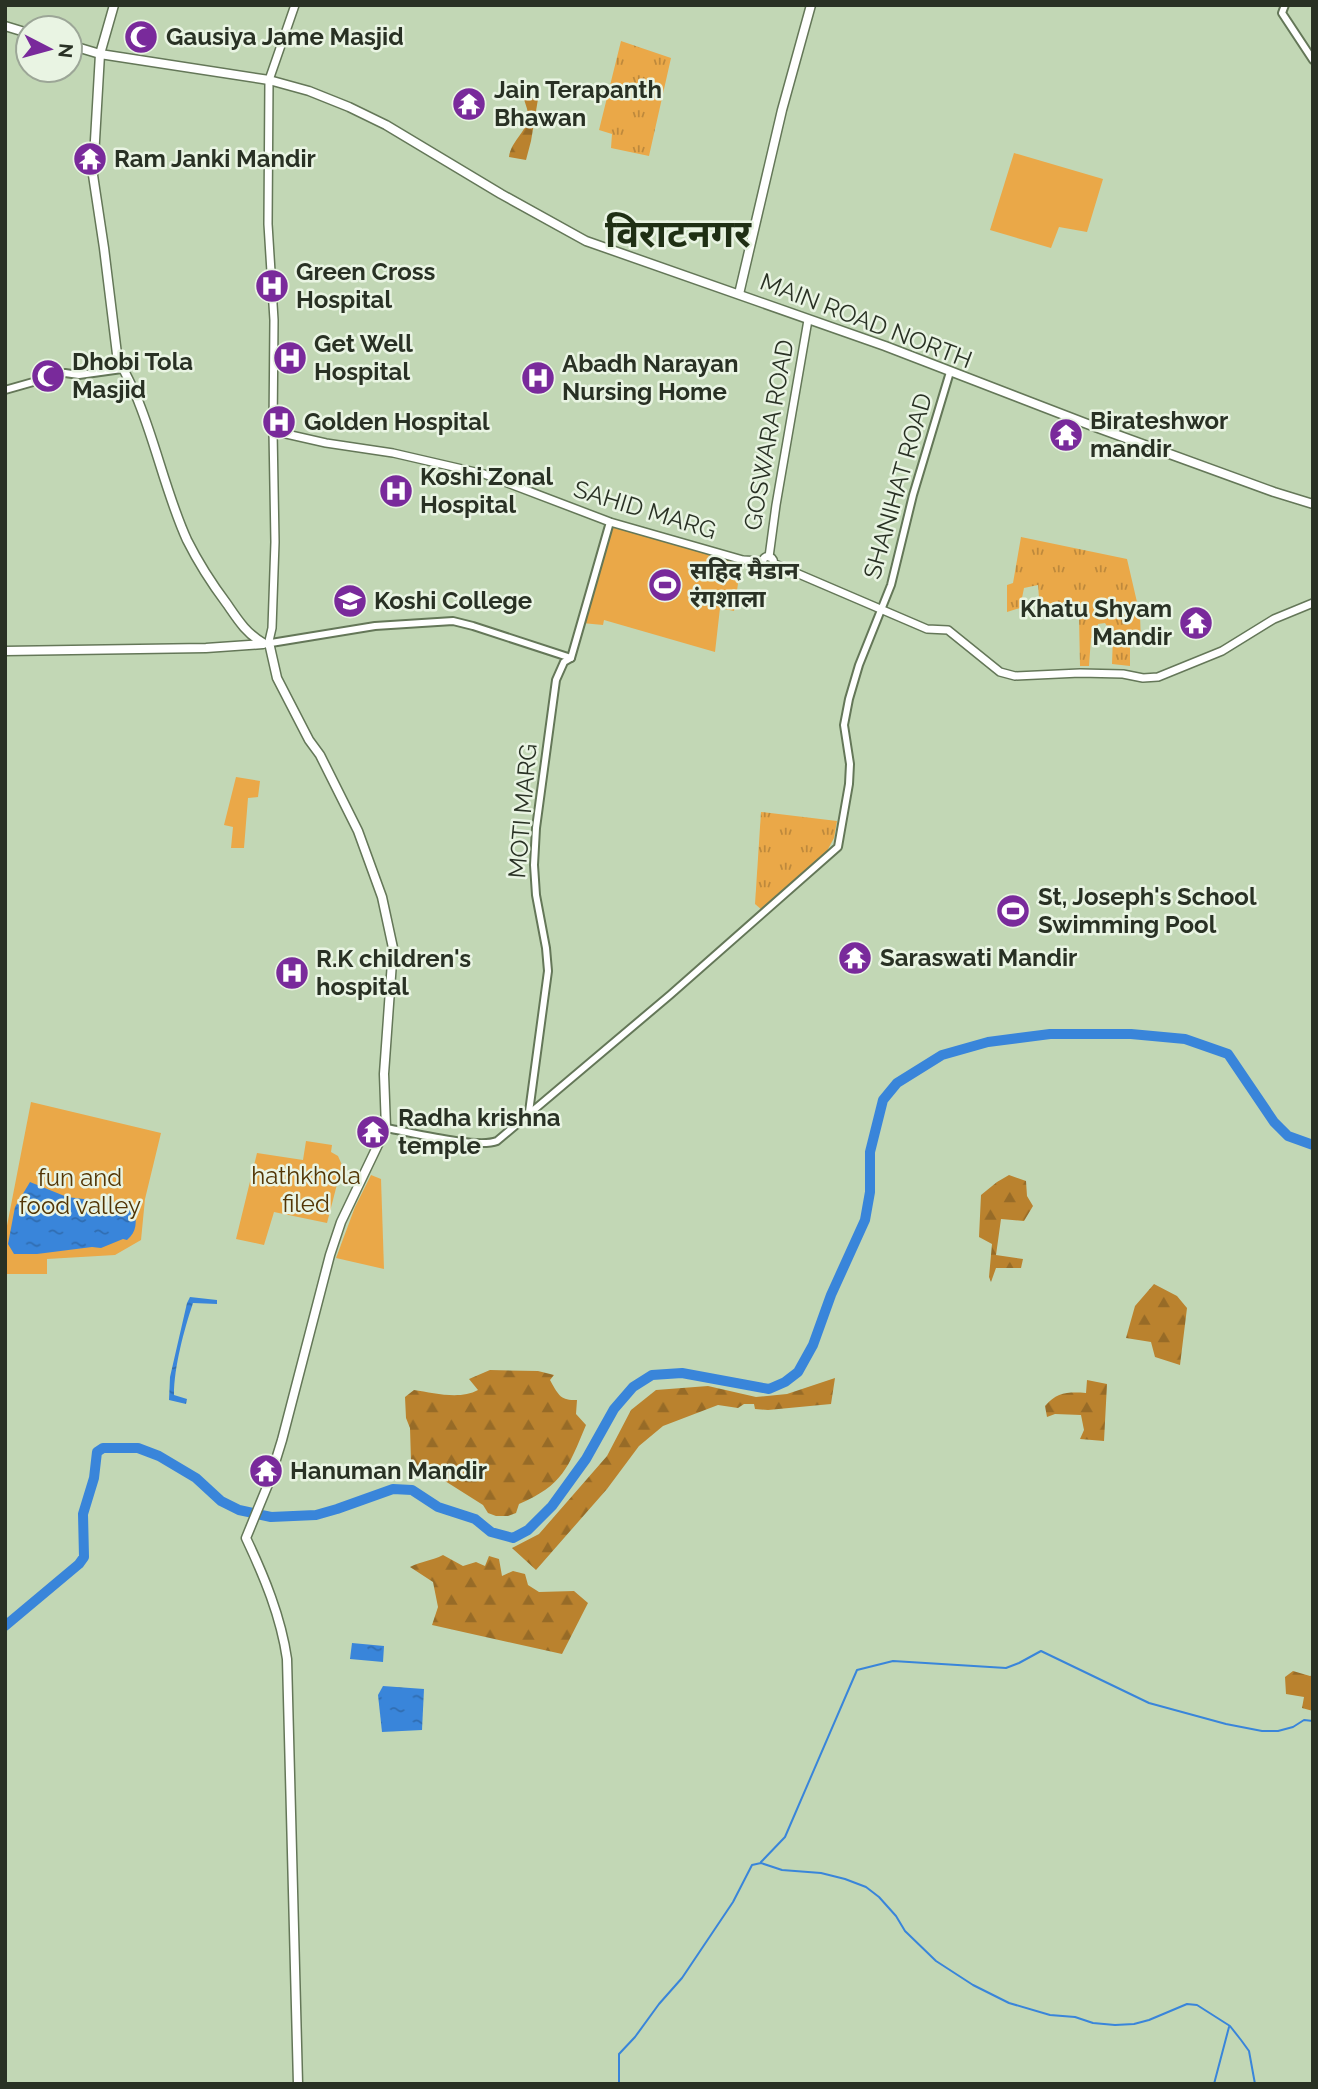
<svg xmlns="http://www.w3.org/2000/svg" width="1318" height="2089" font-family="Raleway,'Noto Sans Devanagari',sans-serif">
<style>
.grass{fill:url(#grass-tufts)}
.forest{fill:url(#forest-firs)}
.park{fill:#eaa848}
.water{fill:url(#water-ripples)}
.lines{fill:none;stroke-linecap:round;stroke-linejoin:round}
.stream{stroke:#3985da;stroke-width:2}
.river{stroke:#3985da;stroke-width:10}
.tertiary-casing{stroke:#647758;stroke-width:10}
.secondary-casing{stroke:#647758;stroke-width:10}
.primary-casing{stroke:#647758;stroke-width:11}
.tertiary{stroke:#fff;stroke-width:6}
.secondary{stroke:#fff;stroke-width:7}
.primary{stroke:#fff;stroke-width:8}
.labels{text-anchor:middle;stroke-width:5;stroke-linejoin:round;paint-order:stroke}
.poi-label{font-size:24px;font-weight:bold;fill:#293124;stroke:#e9f4e3;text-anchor:start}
.street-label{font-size:24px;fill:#293124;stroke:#e9f4e3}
.park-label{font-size:24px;fill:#523505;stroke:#e9f4e3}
.town-label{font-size:38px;font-weight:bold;fill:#1f2f14;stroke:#e9f4e3}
</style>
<defs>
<pattern id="grass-tufts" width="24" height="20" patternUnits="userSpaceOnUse" patternTransform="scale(1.75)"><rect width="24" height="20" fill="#eaa848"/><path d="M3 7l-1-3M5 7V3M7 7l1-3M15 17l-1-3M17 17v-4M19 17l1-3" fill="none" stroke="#be893c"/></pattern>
<pattern id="forest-firs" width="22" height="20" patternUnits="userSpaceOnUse" patternTransform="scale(1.75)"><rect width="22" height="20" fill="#ba822e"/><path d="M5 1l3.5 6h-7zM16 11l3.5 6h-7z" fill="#976b27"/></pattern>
<pattern id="water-ripples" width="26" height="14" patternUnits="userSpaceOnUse" patternTransform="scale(1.75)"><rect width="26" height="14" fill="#3985da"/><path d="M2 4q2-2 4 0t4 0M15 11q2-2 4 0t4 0" fill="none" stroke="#306db1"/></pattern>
</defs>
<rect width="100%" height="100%" fill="#c2d7b5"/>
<g class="grass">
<polygon points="621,41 671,58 649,156 611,148 612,134 599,130"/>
<polygon points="1021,537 1127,559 1140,615 1141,643 1130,636 1130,666 1112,664 1113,635 1105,623 1098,624 1096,637 1091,638 1089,666 1080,666 1079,616 1059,618 1057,609 1040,610 1038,585 1024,588 1020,608 1007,612 1007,585 1013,583"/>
<polygon points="761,812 837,821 834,838 827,851 762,910 755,904"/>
</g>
<g class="forest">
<path d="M523 95 538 99 531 141 526 160 509 157C511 140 530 130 528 113 527 107 524 101 523 95Z"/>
<polygon points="1009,1175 1026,1181 1027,1196 1033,1206 1024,1221 1001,1219 996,1255 1023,1259 1021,1268 996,1268 991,1282 989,1277 992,1244 979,1237 981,1195 997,1182"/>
<polygon points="1154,1284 1177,1296 1187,1308 1180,1365 1155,1357 1151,1342 1126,1338 1135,1306"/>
<path d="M490 1370 538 1371 554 1375 550 1380C558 1394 560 1401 577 1400L576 1414 586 1425C568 1468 563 1485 519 1504L516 1513 508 1516H496L488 1513 483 1505 445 1481 444 1474 438 1470 429 1475 421 1474 411 1461 410 1428 406 1418 405 1397 414 1390C434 1393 460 1400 478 1390L469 1379Z"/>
<polygon points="835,1378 831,1404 768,1410 755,1409 754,1404 744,1404 738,1408 718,1405 663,1426 639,1446 607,1489 536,1570 512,1548 539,1534 607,1456 631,1410 656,1390 708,1386 756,1397 787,1394"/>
<path d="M1087 1380 1107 1384 1104 1441 1080 1439 1084 1430 1081 1415 1055 1414 1047 1417 1045 1406C1057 1392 1068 1392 1086 1393Z"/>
<path d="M443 1555 463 1566 476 1562 485 1566 489 1556 499 1559 502 1576 513 1571 525 1574 528 1585 539 1592 574 1591 588 1603 562 1654 432 1625 438 1607 433 1582 410 1567C421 1561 432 1561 443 1555Z"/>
<polygon points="1293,1671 1310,1676 1313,1675 1313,1711 1302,1708 1304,1697 1286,1694 1285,1677"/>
</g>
<g class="park">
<polygon points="1014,153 1103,179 1087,232 1059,227 1051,248 990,230"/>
<polygon points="611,527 685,546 741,563 734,611 720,608 715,652 604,620 603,625 582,623"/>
<polygon points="236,777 260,781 258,797 248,798 244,848 231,848 233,827 224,825"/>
<polygon points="31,1102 161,1133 145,1199 141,1240 115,1255 47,1259 47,1274 5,1274 5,1236"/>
<polygon points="306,1141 332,1145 331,1152 338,1156 342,1165 327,1223 274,1212 264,1245 236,1239 257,1153 303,1160"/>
<polygon points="371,1175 381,1179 384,1269 336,1258 355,1207"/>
</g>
<g class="water">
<path d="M30 1182 67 1197 124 1204 126 1208 134 1210C137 1221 137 1232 127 1240L123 1239 101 1248 92 1247 37 1254H14L8 1244 15 1207Z"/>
<path d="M190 1297 217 1300V1304L193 1303C184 1330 174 1367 174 1395L187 1399 186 1404 169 1400 170 1377 187 1303Z"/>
<polygon points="352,1643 384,1646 383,1662 350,1659"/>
<polygon points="383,1686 424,1689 422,1730 382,1732 378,1695"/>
</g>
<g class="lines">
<g class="stream">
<polyline points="761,1862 785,1837 857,1670 893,1661 1006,1668 1019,1663 1041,1651 1149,1703 1226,1724 1262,1731 1278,1731 1293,1727 1304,1720 1313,1721"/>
<polyline points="619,2084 619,2054 635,2037 659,2004 682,1978 733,1902 752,1865 761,1863 782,1870 821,1873 845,1879 866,1887 879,1897 896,1916 905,1931 936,1961 973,1985 1009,2003 1050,2015 1075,2017 1093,2023 1115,2025 1134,2024 1149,2020 1187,2004 1197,2005 1230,2026 1241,2040 1249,2051 1255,2084"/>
<polyline points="1214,2084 1229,2027"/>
</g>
<polyline class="river" points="5,1626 79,1564 84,1557 83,1514 94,1478 97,1452 103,1448 138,1448 159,1456 196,1478 221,1501 239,1510 271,1517 316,1515 337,1509 393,1489 412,1490 438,1507 475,1519 491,1532 513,1538 528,1530 552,1506 586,1459 614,1409 633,1387 652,1375 682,1373 769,1389 785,1382 798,1372 813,1345 831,1295 865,1220 870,1192 870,1152 883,1100 897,1083 942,1055 988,1042 1050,1034 1131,1034 1185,1039 1228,1054 1274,1122 1288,1136 1313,1145"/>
<g class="tertiary-casing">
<g id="tertiary">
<polyline points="1285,5 1282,13 1313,60"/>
<polyline points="5,390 65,373 79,375 122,369"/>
<polyline points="271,643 375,626 453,621 473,626 571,658"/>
<polyline points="529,1112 548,971 546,948 536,895 534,865 536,828 556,680 564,662 571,658 610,522"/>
<path d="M386 1128C410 1132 477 1149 497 1141L670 995 838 847 849 784 850 764 844 725 849 699 859 665 891 585 913 495 950 372"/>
</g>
</g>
<g class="secondary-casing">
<g id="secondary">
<polyline points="273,431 326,443 393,453 484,474 610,522 743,560 762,561"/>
<circle cx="768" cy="562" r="5.5"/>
<polyline points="769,557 776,505 808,320"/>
<polyline points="773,563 927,629 948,630 1000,672 1015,676 1080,673 1123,674 1143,678 1158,677 1222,651 1274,619 1313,603"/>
<polyline points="269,641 272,628 275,542 273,431 274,320 268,224 269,80 295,5"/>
</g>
</g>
<g class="primary-casing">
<g id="primary">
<path d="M114 5 100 54 93 175 104 248 117 354C123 371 133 386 139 403 157 448 167 496 187 540 198 562 212 584 227 604 238 620 246 633 263 643"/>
<polyline points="5,26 28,33"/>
<polyline points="70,45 100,54 269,80 309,91 349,107 386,125 501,194 586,241 885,346 1090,425 1274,492 1313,504"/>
<polyline points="739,294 782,110 811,5"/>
<path d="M270 647 277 678 309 740 320 755 358 831 382 897 393 948 384 1074 386 1128 341 1222 330 1255 282 1440 269 1482 246 1538C264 1576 281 1617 287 1659L298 2084"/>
<polyline points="5,651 206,648 263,644"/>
</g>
</g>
<use href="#tertiary" class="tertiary"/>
<use href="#secondary" class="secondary"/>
<use href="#primary" class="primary"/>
</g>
<defs>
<g id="mosque-disc" transform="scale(1.75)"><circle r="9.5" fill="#792a9b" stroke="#e9f4e3"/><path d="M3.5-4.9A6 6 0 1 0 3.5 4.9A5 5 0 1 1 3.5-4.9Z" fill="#fff"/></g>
<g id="temple-disc" transform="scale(1.75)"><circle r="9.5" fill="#792a9b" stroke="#e9f4e3"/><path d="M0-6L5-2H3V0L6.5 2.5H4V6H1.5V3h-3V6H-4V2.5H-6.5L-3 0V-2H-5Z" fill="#fff"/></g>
<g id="hospital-disc" transform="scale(1.75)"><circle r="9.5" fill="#792a9b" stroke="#e9f4e3"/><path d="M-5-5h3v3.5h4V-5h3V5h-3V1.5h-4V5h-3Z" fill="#fff"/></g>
<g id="stadium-disc" transform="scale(1.75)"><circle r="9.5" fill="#792a9b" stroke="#e9f4e3"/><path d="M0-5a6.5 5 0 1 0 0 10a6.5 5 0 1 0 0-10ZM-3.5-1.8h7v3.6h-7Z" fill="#fff"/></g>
<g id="university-disc" transform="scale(1.75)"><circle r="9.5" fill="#792a9b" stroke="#e9f4e3"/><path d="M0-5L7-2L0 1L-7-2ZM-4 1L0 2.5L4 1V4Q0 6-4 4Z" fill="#fff"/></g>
</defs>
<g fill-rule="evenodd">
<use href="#mosque-disc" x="141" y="37"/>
<use href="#temple-disc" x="469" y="104"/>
<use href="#temple-disc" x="90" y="159"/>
<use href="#hospital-disc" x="272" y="286"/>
<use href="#hospital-disc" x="290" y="358"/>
<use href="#mosque-disc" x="48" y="376"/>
<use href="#hospital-disc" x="538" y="378"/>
<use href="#hospital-disc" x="279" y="422"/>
<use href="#temple-disc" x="1066" y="435"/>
<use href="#hospital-disc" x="396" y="491"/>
<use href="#stadium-disc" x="665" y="585"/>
<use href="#university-disc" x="350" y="601"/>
<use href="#temple-disc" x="1196" y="623"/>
<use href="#stadium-disc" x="1013" y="911"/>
<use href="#temple-disc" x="855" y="958"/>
<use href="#hospital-disc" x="292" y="973"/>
<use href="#temple-disc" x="373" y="1132"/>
<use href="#temple-disc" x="266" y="1471"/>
</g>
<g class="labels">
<g class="poi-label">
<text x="166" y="45">Gausiya Jame Masjid</text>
<text x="494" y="98">Jain Terapanth<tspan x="494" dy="28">Bhawan</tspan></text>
<text x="114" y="167">Ram Janki Mandir</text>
<text x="296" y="280">Green Cross<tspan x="296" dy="28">Hospital</tspan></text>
<text x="314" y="352">Get Well<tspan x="314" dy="28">Hospital</tspan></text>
<text x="72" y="370">Dhobi Tola<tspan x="72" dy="28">Masjid</tspan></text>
<text x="562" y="372">Abadh Narayan<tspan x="562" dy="28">Nursing Home</tspan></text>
<text x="1090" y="429">Birateshwor<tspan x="1090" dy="28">mandir</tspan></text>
<text x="304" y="430">Golden Hospital</text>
<text x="420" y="485">Koshi Zonal<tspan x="420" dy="28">Hospital</tspan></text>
<text x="690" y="579">सहिद मैडान<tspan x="690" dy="28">रंगशाला</tspan></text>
<text x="374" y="609">Koshi College</text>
<text x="1172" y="617" text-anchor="end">Khatu Shyam<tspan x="1172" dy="28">Mandir</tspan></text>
<text x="1038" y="905">St, Joseph's School<tspan x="1038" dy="28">Swimming Pool</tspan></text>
<text x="880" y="966">Saraswati Mandir</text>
<text x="316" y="967">R.K children's<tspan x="316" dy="28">hospital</tspan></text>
<text x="398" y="1126">Radha krishna<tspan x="398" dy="28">temple</tspan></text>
<text x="290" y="1479">Hanuman Mandir</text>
</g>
<g class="street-label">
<text transform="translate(866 321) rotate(21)" y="8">MAIN ROAD NORTH</text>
<text transform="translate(769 435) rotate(-80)" y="8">GOSWARA ROAD</text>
<text transform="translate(898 486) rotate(-74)" y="8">SHANIHAT ROAD</text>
<text transform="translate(645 510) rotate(17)" y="8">SAHID MARG</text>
<text transform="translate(523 811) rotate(-85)" y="8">MOTI MARG</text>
</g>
<g class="park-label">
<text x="306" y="1184">hathkhola<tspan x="306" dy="28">filed</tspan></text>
<text x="80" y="1186">fun and<tspan x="80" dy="28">food valley</tspan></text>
</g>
<g class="town-label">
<text x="678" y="247">विराटनगर</text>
</g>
</g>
<rect width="1318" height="2089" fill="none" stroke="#293124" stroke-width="14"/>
<g transform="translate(49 49) rotate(96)"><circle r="33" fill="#e9f4e3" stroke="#9ca697" stroke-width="2"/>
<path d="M0-5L12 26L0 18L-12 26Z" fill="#792a9b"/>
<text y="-10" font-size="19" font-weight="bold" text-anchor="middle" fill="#293124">N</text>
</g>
</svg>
